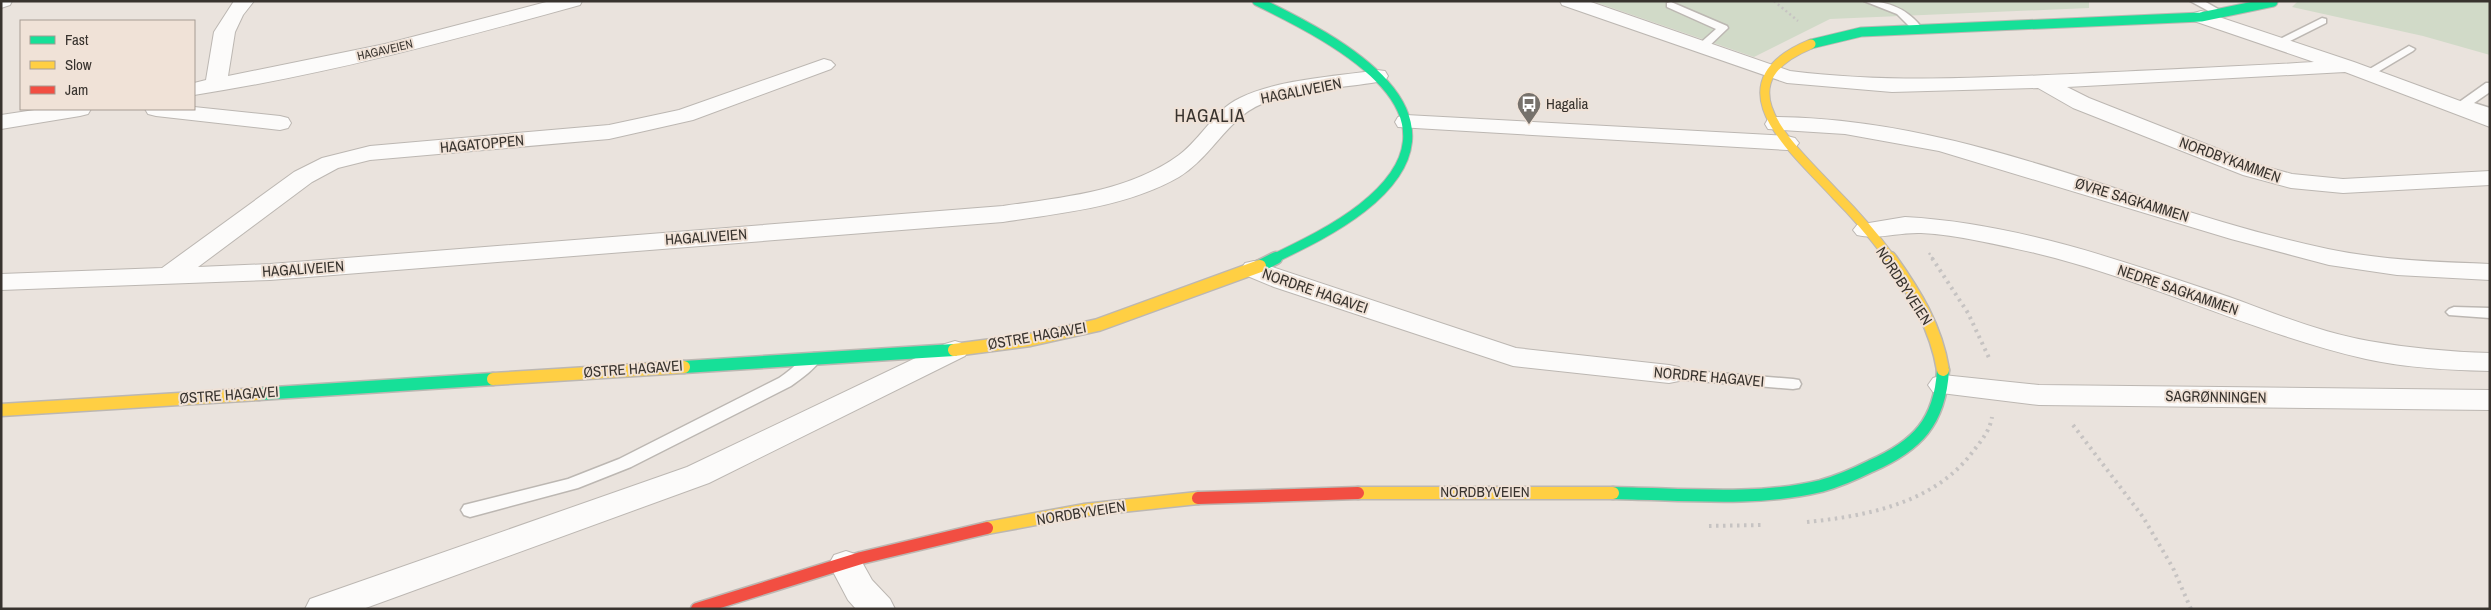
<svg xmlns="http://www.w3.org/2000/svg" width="2491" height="610" font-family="'Archivo Narrow',sans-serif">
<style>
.green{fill:#d1dac8}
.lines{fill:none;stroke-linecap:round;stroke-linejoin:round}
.lane-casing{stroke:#bcb7b2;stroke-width:3}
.street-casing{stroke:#bcb7b2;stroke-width:2}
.fast-far1-casing{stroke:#bcb7b2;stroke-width:11}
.fast-casing{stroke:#bcb7b2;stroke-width:15}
.slow-far1-casing{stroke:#bcb7b2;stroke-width:11}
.slow-casing{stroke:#bcb7b2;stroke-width:15}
.jam-casing{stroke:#bcb7b2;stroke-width:15}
.path-far1{stroke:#c6c3c2;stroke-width:2.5;stroke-dasharray:2 3;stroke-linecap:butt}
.path{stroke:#c6c3c2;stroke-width:4;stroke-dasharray:2.5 4.5;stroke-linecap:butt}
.lane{fill:#fcfbfa;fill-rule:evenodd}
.street{fill:#fcfbfa;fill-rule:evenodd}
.fast-far1{stroke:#16e098;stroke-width:9}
.fast{stroke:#16e098;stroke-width:12}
.slow-far1{stroke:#ffcf43;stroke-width:9}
.slow{stroke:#ffcf43;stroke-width:12}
.jam{stroke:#f24e42;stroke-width:12}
.labels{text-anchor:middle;stroke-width:4;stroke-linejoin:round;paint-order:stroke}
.far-street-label{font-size:12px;fill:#38332e;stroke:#f0e2d7}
.street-label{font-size:15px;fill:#38332e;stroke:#f0e2d7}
.poi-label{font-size:15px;fill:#38332e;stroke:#f0e2d7;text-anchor:start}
.quarter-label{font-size:18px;letter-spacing:1px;fill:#38332e;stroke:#f0e2d7}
</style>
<rect width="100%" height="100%" fill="#eae3dd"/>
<g class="green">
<polygon points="1592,1 2089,1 2089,8 1830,19 1754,57"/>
<polygon points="2298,1 2490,1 2490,55 2423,36 2292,7"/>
</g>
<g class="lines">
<g class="lane-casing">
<g id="lane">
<path d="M1864 1C1889 1 1908 9 1923 29L1922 31H1914L1897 14Z"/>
<polygon points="2190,1 2204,1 2225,13 2220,16 2216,15"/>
<polygon points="1671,2 1727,26 1728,28 1706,49 1698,49 1698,45 1716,29 1667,7 1667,3"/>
<polygon points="2322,18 2326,19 2326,23 2282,45 2274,45 2272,43"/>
<polygon points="2409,46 2415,49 2413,51 2371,76 2367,77 2361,74"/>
<polygon points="2486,83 2490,83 2490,92 2474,103 2490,108 2490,116 2466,108 2459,112 2455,111 2453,108 2455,105"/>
<polygon points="2454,307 2490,308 2490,318 2449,315 2446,312 2449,309"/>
<path d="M814 353 820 354 822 358C814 370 802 378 791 386L631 467 578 488 470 517 464 515 461 510 464 505 568 479 619 459 779 378C789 372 804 356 814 353Z"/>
<polygon points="1669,369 1793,379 1799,380 1801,384 1799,388 1793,389 1663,378 1661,374 1663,370"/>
</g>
</g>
<g class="street-casing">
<g id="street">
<polygon points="1,1 12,1 10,5 1,8"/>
<path d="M234 1H254L243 15 235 32 228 76 385 44 550 1H582L580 5C453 40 324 75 194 95V83L206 80 214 32Z"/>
<path d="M1560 1H1588L1790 71C1884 83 1977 78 2071 74 2152 70 2233 67 2314 62L2194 21 2191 17 2194 13 2201 11 2354 62 2490 112V127L2345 72 2067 87 2089 98 2259 165 2292 174 2343 179 2490 171V185L2343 193 2291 188 2243 175 2073 108 2038 88 1892 92 1787 83 1562 5Z"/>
<path d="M824 59 831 61 835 65 831 69 693 120 609 139 370 160 338 168 312 182 198 267 270 264 1003 206C1064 197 1128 192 1179 155 1202 138 1214 110 1240 98 1278 79 1335 77 1377 70L1385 71 1388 76 1385 81 1377 82C1338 89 1272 90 1242 116 1219 135 1205 161 1179 177 1127 207 1061 213 1003 222L270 280 1 290V274L162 268 294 172 322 158 370 146 609 125 679 110Z"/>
<polygon points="194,107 280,116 288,118 291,123 288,128 280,130 156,116 148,114 145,109 194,109"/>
<polygon points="41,109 91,109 88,114 80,116 1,129 1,115"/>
<polygon points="1406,115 1787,136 1795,138 1799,143 1795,148 1787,150 1398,127 1395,122 1398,117"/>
<path d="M1776 117C1971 119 2141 210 2328 249 2381 260 2436 262 2490 264V280L2397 275 2329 265 2231 239 1939 151 1845 134 1768 129 1765 124 1768 119Z"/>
<path d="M1905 217C2017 223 2126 262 2232 298 2276 314 2322 333 2369 341 2409 348 2449 352 2490 353V371C2449 370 2406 368 2366 359 2253 333 2148 280 2035 253 1998 245 1959 235 1921 233 1900 232 1877 240 1857 235L1853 230 1857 225Z"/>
<polygon points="1254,261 1516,348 1669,365 1679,367 1684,374 1679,381 1669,383 1513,366 1274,287 1245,275 1241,269 1245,263"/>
<polygon points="955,341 965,344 969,350 965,356 709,483 363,609 305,609 310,599 687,467 945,344"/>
<polygon points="1943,375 2039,385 2490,390 2490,410 2039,405 1933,392 1928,385 1933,378"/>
<polygon points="846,551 858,555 872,580 890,599 895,609 856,609 848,600 829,564 834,555"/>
</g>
</g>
<g class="fast-far1-casing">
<g id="fast-far1">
<path d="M1257 1C1337 40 1482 114 1362 208 1335 229 1304 244 1273 259"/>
<polyline points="1811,44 1861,32 2201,17 2273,2"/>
</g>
</g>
<g class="fast-casing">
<g id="fast">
<polyline points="1260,266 1276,258"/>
<polyline points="684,367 954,350"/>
<polyline points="259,394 493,379"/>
<path d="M1613 493C1681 494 1755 502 1821 486 1839 481 1855 474 1871 466 1917 446 1940 422 1943 370"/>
</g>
</g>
<g class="slow-far1-casing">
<path id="slow-far1" d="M1811 44C1713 84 1795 150 1836 195 1856 215 1874 236 1891 259"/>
</g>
<g class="slow-casing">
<g id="slow">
<path d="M1890 258C1915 293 1936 327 1943 370"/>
<polyline points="954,350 1030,340 1098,325 1260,266"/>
<polyline points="493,379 684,367"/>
<polyline points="1,410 259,394"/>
<polyline points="1358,493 1613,493"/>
<polyline points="987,528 1084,510 1198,498"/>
</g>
</g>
<g class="jam-casing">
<g id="jam">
<polyline points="1198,498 1358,493"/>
<polyline points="697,609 861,558 987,528"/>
</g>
</g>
<g class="path-far1">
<polyline points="1774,1 1798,21"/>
<polyline points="1929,253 1933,259"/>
</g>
<g class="path">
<polyline points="1932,258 1968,313 1990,360"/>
<polyline points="2073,425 2143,517 2173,568 2191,609"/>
<path d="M1807 522C1867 516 1936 503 1974 450 1982 440 1990 430 1992 417"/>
<polyline points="1709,526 1763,525"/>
</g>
<use href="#lane" class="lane"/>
<use href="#street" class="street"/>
<use href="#fast-far1" class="fast-far1"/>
<use href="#fast" class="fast"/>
<use href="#slow-far1" class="slow-far1"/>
<use href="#slow" class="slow"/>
<use href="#jam" class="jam"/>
</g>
<defs>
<g id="bus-pin" transform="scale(1.25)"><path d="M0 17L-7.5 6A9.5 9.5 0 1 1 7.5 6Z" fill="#76716b" stroke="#f0e2d7"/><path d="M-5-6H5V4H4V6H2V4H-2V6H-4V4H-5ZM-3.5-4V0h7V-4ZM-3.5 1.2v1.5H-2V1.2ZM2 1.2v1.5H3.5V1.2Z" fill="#fff"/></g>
</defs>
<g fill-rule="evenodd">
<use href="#bus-pin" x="1529" y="104"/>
</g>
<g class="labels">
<g class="far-street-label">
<text transform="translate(385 50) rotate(-13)" y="4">HAGAVEIEN</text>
</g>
<g class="street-label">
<text transform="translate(1301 91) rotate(-11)" y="5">HAGALIVEIEN</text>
<text transform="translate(482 144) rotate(-5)" y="5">HAGATOPPEN</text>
<text transform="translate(2230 160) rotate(20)" y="5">NORDBYKAMMEN</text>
<text transform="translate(2132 200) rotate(17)" y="5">ØVRE SAGKAMMEN</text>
<text transform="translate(706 237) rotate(-4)" y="5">HAGALIVEIEN</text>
<text transform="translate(303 269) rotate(-4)" y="5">HAGALIVEIEN</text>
<text transform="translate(1904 286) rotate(57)" y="5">NORDBYVEIEN</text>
<text transform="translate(2178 290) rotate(19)" y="5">NEDRE SAGKAMMEN</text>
<text transform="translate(1315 291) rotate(19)" y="5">NORDRE HAGAVEI</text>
<text transform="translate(1037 336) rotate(-10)" y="5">ØSTRE HAGAVEI</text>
<text transform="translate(633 369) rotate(-4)" y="5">ØSTRE HAGAVEI</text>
<text transform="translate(1709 377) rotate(5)" y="5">NORDRE HAGAVEI</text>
<text transform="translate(229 395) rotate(-4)" y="5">ØSTRE HAGAVEI</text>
<text transform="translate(2216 397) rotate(1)" y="5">SAGRØNNINGEN</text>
<text x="1485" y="497">NORDBYVEIEN</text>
<text transform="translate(1081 513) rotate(-9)" y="5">NORDBYVEIEN</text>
</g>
<g class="poi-label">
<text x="1546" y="109">Hagalia</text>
</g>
<g class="quarter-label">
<text x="1210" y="122">HAGALIA</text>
</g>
</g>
<rect width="2491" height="610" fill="none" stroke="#38332e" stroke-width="5"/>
<rect x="20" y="20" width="175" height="90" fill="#f0e2d7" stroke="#a69c93"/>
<rect x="30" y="36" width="25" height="8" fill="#16e098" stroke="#a69c93"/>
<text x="65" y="45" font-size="15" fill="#38332e">Fast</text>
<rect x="30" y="61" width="25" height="8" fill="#ffcf43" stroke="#a69c93"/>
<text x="65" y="70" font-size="15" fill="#38332e">Slow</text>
<rect x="30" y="86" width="25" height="8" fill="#f24e42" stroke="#a69c93"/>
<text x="65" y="95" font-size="15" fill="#38332e">Jam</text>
</svg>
